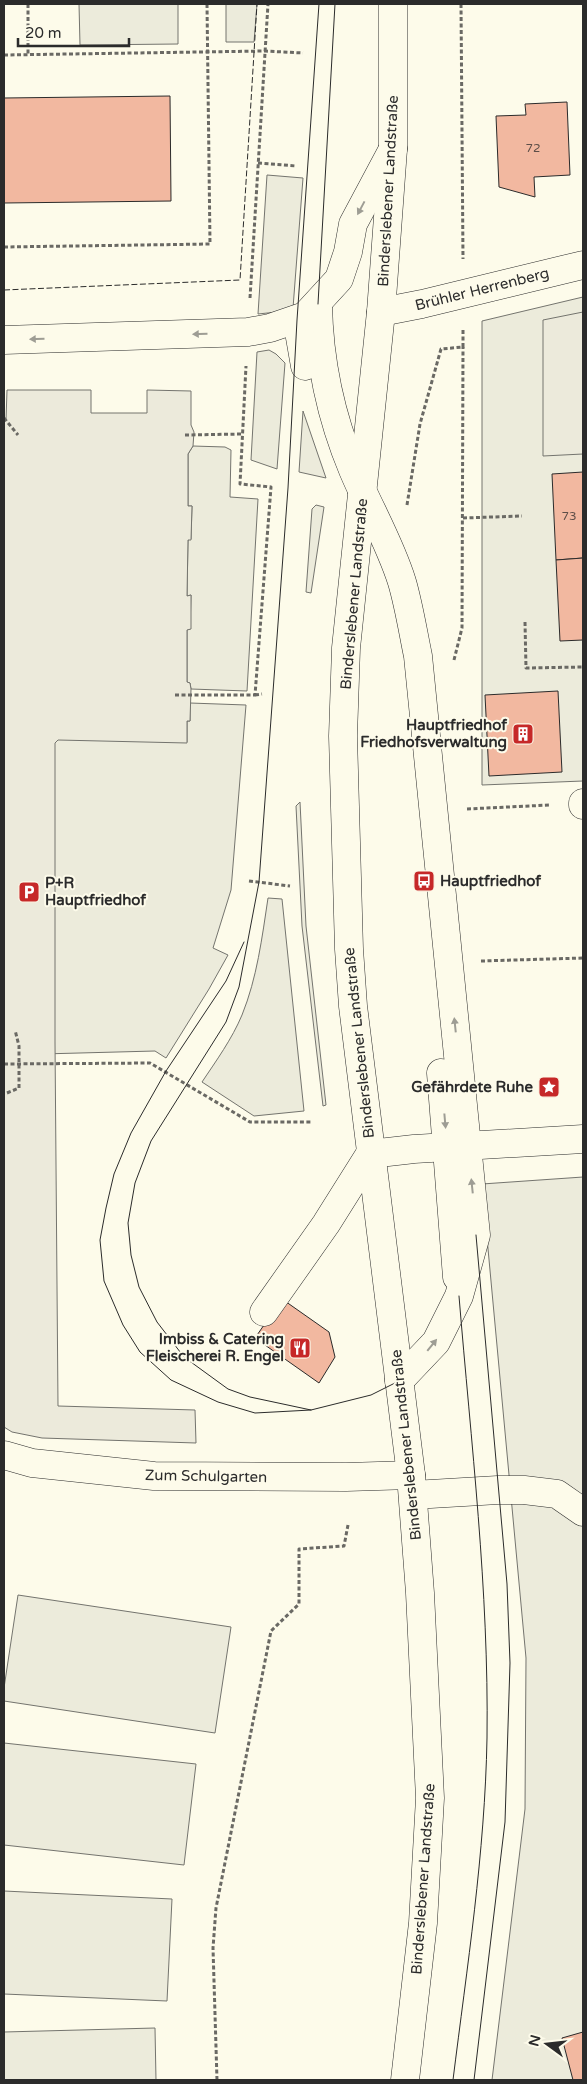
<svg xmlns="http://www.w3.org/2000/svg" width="587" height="2084" font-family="'Varela Round',sans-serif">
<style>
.green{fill:#ecebdb;stroke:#74746e}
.parking{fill:#eceadb;stroke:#74746e}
.building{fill:#f2b8a0;stroke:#2b2b2b}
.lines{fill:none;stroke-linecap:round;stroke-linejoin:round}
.minor-casing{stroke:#2b2b2b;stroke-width:29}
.major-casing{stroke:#2b2b2b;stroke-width:29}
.path{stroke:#6a6964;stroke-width:3;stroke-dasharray:4 2.5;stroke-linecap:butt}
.minor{stroke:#fdfbea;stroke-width:28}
.major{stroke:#fdfbea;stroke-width:28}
.tram{stroke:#2b2b2b;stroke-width:1}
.fence{stroke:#2b2b2b;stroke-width:1;stroke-dasharray:6 2.5;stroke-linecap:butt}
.oneway{fill:#9e9d94}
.labels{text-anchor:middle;stroke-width:4;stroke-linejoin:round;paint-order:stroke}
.number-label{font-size:12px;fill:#5d4e48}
.street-label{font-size:15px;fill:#2b2b2b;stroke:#fdfbea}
.poi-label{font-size:15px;font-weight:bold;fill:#2b2b2b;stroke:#fdfbea;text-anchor:end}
</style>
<rect width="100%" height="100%" fill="#fdfbea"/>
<g class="green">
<polygon points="79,4 178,4 178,44 80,45"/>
<polygon points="226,4 257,4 254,42 226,42"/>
<polygon points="267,175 303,178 293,308 277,312 258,314"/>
<polygon points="583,297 583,781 482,785 482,321"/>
<polygon points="269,350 276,354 285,363 277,469 251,460 257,352"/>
<polygon points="303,411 326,478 299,472"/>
<polygon points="193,446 225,447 231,450 230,497 258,499 247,691 191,689 190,683 187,682 187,629 190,629 191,595 187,596 188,540 191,539 192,506 188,506 188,454"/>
<polygon points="316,505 324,507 311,593 306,592 312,509"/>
<polygon points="190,703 246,705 231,890 213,948 228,955 209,989 166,1058 155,1051 4,1055 34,731 187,742 187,721 190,721"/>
<polygon points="300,802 306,926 326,1105 323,1106 302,926 296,806"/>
<path d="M268 898 282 899 304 1111 254 1116 202 1082C216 1061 232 1039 242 1015 257 978 262 938 268 898Z"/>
<polygon points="583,1177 583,2080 492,2080 525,1809 526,1658 482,1184"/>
<polygon points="18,1595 231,1627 215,1733 4,1701 4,1688"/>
<polygon points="4,1743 196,1764 184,1865 4,1845"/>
<polygon points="4,1891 172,1899 167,2001 4,1994"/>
<polygon points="155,2028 156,2080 4,2080 4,2032"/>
</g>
<g class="parking">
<polygon points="583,312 583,454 543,456 543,320"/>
<polygon points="7,390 91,390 91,413 147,413 147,390 191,391 191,425 194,432 193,446 188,454 188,506 192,506 191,540 188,540 187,596 191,595 191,629 187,630 187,682 190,683 191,689 190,721 187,721 187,743 58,740 55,743 55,1042 58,1406 195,1410 196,1443 42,1438 12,1432 4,1427 4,420 6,420"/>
</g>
<g class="building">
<polygon points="170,96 171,201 4,203 4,98"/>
<polygon points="567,102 570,175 534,177 535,197 499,187 496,116 526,115 525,104"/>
<polygon points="583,472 583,558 556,560 552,474"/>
<polygon points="583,558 583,640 560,641 556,560"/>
<polygon points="558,691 562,772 489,776 485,695"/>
<polygon points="282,1299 329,1332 335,1357 319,1383 255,1338"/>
<polygon points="583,2032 583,2080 573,2080 562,2038"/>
</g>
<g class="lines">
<g class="minor-casing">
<g id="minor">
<path d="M318 304C319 363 330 415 353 470 369 508 390 543 402 582 409 606 413 632 418 656L476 1235 459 1296 436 1342 399 1381"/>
<polyline points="381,312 422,304 583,265"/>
<polyline points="297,320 305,366"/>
<polyline points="4,340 248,332 270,328 305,316 339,279 348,252 353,224 393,149"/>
<polyline points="583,803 583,805"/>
<polyline points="441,1073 457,1277"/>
<polyline points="264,1312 326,1224 370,1154 414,1149 583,1139"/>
<polyline points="4,1455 32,1463 154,1476 346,1477 411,1475"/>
<polyline points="413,1495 498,1490 524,1490 557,1494 583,1512"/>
</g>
</g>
<g class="major-casing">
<polyline id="major" points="393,4 393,149 381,312 346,648 343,736 349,949 353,1006 411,1475 420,1593 430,1798 423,1923 405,2080"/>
</g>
<g class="path">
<polyline points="28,4 28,55"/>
<polyline points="461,4 463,259"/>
<polyline points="4,55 265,51 303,53"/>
<polyline points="258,163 296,166"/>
<polyline points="4,247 210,244 207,4"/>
<polyline points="250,298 268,4"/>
<polyline points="4,418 18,435"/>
<polyline points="185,435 242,434"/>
<polyline points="407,505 420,424 441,349 463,347 463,328"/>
<polyline points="463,518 522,516"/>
<polyline points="525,622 526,668 583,667"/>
<polyline points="454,660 462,628 463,347"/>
<polyline points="175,695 255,695 271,487 240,484 246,366"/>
<polyline points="255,695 262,694"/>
<polyline points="467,809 549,805"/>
<polyline points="249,881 290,886"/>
<polyline points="481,961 583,958"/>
<polyline points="4,1064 150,1063 250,1122 312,1122"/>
<polyline points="7,1093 19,1088 19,1046 15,1030"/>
<polyline points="217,2080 213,1948 216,1908 271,1631 299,1604 299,1549 344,1546 348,1525"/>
</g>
<use href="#minor" class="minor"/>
<use href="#major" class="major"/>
<g class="tram">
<polyline points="318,304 335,4"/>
<polyline points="244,942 226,981 166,1071 131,1133 114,1174 106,1208 100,1240 104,1281 123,1325 140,1352 171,1380 218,1402 255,1413 311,1410 371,1395 399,1381"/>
<polyline points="311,1410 250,1397 228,1389 184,1357 157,1322 139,1287 131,1255 128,1223 135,1183 151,1141 226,1022 239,987 259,882 288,488 297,320 319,4"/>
<path d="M453 2080C467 1967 485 1853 487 1738 489 1590 471 1443 459 1296"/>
<polyline points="474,2080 505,1822 510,1663 507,1584 476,1235"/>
</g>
<polyline class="fence" points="4,290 240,280 257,4"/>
</g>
<defs><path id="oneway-solid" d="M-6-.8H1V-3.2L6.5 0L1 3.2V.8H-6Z" transform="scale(1.25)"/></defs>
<g class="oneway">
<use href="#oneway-solid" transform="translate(361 208) rotate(118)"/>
<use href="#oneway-solid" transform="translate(200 334) rotate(178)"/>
<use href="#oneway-solid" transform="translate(37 339) rotate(178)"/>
<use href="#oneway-solid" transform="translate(455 1025) rotate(-96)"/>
<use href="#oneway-solid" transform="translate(445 1121) rotate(85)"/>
<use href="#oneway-solid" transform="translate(472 1186) rotate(-96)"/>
<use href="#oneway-solid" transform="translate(432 1345) rotate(-51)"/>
</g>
<defs>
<g id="building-square" transform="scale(1.125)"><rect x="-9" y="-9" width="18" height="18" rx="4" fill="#c62828" stroke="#fdfbea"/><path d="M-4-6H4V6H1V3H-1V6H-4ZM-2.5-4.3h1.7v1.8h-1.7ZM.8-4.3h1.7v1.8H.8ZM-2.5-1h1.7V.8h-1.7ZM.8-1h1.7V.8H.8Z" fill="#fff"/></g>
<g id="bus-square" transform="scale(1.125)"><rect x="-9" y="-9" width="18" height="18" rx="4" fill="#c62828" stroke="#fdfbea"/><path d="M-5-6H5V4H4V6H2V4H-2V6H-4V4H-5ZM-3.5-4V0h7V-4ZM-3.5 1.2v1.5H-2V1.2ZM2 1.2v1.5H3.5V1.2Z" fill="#fff"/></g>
<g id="parking-square" transform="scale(1.125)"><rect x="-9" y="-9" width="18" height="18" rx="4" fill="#c62828" stroke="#fdfbea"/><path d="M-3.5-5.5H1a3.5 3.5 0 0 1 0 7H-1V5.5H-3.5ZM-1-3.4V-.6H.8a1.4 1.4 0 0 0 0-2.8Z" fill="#fff"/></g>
<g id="sight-square" transform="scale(1.125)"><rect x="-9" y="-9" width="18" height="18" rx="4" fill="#c62828" stroke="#fdfbea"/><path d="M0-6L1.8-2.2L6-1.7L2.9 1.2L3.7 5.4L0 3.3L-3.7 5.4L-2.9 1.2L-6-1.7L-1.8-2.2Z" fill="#fff"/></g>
<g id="restaurant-square" transform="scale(1.125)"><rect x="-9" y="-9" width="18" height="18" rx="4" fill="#c62828" stroke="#fdfbea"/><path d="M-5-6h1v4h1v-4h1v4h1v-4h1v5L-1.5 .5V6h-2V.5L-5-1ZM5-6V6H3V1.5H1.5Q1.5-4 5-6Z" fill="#fff"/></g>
</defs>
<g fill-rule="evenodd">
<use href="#building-square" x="523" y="734"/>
<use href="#bus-square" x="424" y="881"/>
<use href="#parking-square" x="29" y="892"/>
<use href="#sight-square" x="549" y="1087"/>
<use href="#restaurant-square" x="300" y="1348"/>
</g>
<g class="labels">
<g class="number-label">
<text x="533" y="152">72</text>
<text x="569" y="520">73</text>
</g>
<g class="street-label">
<text transform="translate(388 191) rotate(-87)" y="5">Binderslebener Landstraße</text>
<text transform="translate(482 289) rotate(-14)" y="5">Brühler Herrenberg</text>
<text transform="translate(354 594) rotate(-85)" y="5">Binderslebener Landstraße</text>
<text transform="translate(359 1043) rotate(-96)" y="5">Binderslebener Landstraße</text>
<text transform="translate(406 1445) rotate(-96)" y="5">Binderslebener Landstraße</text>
<text transform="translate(206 1476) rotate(1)" y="5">Zum Schulgarten</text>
<text transform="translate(423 1879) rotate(-86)" y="5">Binderslebener Landstraße</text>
</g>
<g class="poi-label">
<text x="507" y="730">Hauptfriedhof<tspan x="507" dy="17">Friedhofsverwaltung</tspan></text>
<text x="440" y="886" text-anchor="start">Hauptfriedhof</text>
<text x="45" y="888" text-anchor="start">P+R<tspan x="45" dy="17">Hauptfriedhof</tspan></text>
<text x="533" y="1092">Gefährdete Ruhe</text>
<text x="284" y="1344">Imbiss &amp; Catering<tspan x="284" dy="17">Fleischerei R. Engel</tspan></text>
</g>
</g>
<rect width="587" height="2084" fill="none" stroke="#2b2b2b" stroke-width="10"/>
<g transform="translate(547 2044) rotate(285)" stroke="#fdfbea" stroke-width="4" paint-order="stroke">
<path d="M0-4L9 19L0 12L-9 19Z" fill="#2b2b2b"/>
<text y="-8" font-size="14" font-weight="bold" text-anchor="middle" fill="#2b2b2b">N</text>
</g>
<path d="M18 38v8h111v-8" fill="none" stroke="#2b2b2b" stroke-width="2.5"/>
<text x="25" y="38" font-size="15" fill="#2b2b2b" stroke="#fdfbea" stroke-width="4" paint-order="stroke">20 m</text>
</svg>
